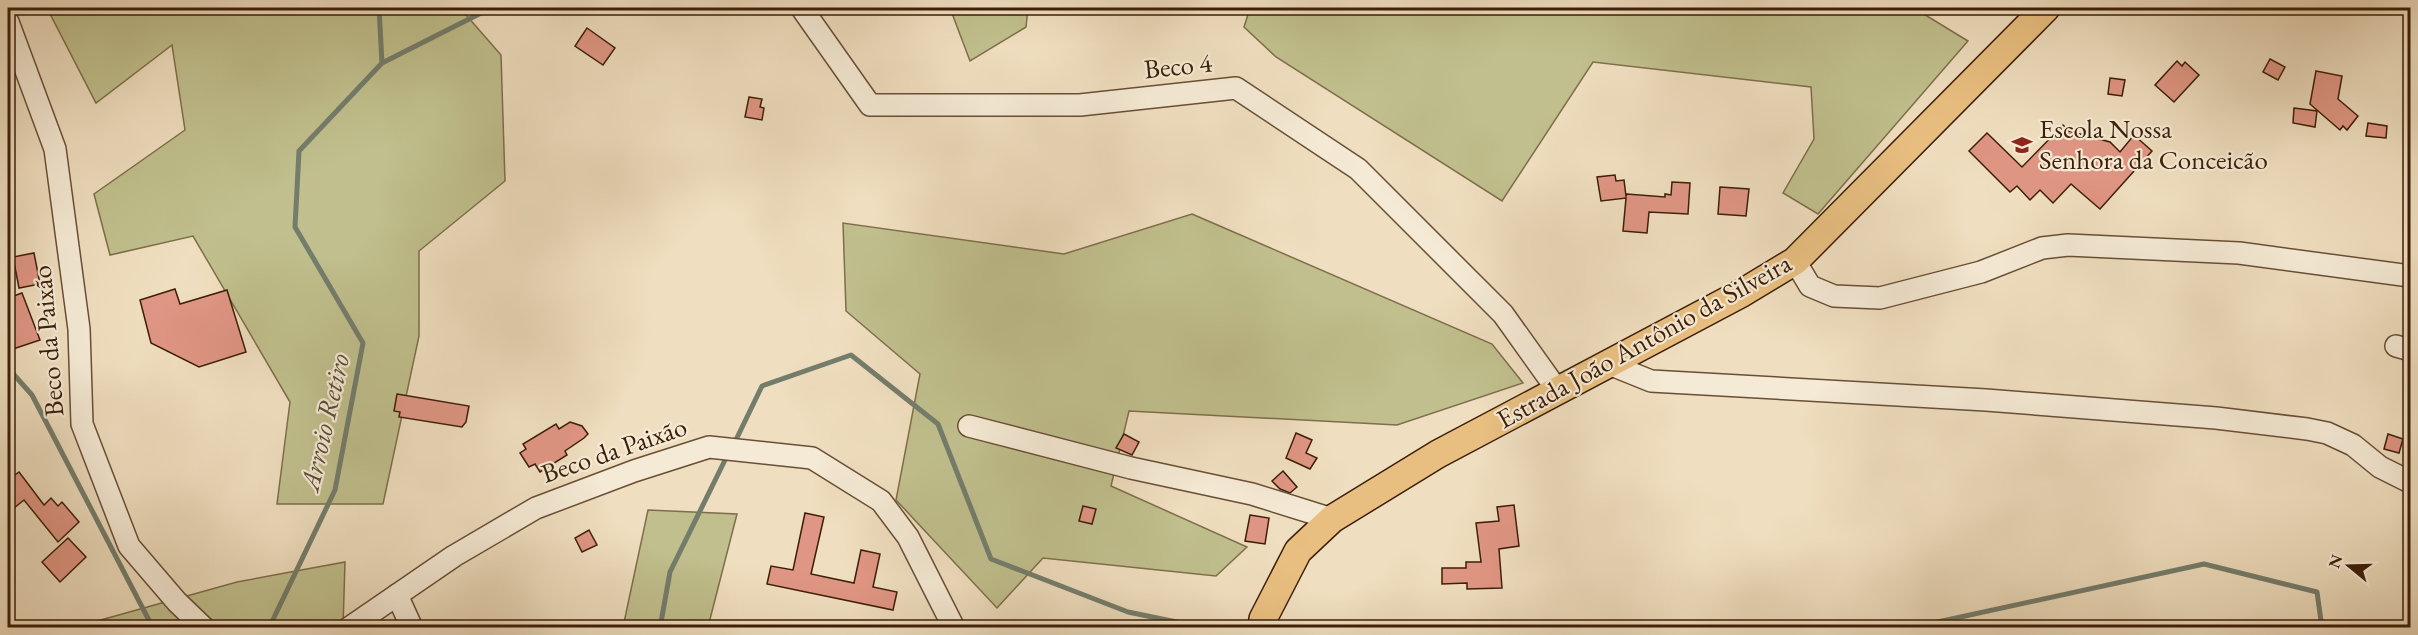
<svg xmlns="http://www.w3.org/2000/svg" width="2418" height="635" font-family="'EB Garamond',serif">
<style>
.green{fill:#c0bf8d;stroke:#7e6e4a;stroke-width:1.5}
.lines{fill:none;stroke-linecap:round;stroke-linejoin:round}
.stream{stroke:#747d6c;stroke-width:5}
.building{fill:#e09684;stroke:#3c1e08;stroke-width:1.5}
.minor-casing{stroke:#694e36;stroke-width:24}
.major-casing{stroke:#3c1e08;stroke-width:30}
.minor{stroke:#f5ead5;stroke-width:21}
.major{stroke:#e8bf80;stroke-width:27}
.labels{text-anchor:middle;stroke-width:4.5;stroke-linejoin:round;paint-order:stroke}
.street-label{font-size:27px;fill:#3c1e08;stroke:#f5ead5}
.poi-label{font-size:27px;fill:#3c1e08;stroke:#f5ead5;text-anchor:start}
.water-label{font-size:28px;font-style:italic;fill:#584d3a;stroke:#f5ead5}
</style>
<rect width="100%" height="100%" fill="#efdebf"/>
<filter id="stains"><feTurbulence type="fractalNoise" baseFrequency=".00333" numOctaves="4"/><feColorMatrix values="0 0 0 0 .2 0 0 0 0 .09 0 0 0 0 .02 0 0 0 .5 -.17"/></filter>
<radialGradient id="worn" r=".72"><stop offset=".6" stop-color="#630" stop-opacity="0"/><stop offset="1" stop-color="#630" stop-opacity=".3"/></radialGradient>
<g class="green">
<polygon points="47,8 460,8 501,55 505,181 419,251 419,336 383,504 277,504 290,402 193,236 110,255 94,194 185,130 172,45 96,103"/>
<polygon points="950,8 1028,8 1026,27 970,61"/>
<polygon points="1250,8 1914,8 1968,41 1818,214 1783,193 1814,139 1811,87 1593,62 1502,201 1276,57 1244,27"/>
<polygon points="1192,214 1492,344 1523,383 1397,425 1129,411 1111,486 1247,547 1216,576 1043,558 997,608 896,500 920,374 846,311 843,223 1064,254"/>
<polygon points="648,510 737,514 708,627 623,627"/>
<polygon points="345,562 343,627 72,628 237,582"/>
</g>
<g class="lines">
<g class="stream">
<polyline points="379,8 382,63"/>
<polyline points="8,368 32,395 153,628"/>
<polyline points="733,446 762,386 851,355 938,424 991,559 1128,612 1206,628"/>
<polyline points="269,628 335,490 363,343 295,227 299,151 382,63 491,8"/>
<polyline points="660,628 670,572 728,454"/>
<polyline points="1910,628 2204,564 2317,592 2322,628"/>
</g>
</g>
<g class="building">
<polygon points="587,28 615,48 603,65 575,46"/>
<polygon points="2270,59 2285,67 2278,80 2263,72"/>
<polygon points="2177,61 2182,66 2185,62 2199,75 2174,102 2155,85"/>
<polygon points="2316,71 2342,76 2338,99 2358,116 2347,130 2343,126 2340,130 2310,104"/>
<polygon points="2110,78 2125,80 2122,96 2108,94"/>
<polygon points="749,97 762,99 760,107 764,108 762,120 745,117"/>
<polygon points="2294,108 2317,111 2315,127 2293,123"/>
<polygon points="2368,123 2387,126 2386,138 2366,136"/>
<polygon points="2063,125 2069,131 2110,142 2120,152 2134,135 2152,151 2100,209 2071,184 2053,203 2040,190 2030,200 2017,186 2010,192 1969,151 1987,133 2022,167"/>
<polygon points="1615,175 1616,181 1624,180 1626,196 1627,194 1665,197 1665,194 1671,195 1672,182 1690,183 1688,214 1649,212 1647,233 1623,231 1626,198 1601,201 1597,177"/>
<polygon points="1720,187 1749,189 1746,216 1718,214"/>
<polygon points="34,253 40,284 19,288 13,257"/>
<polygon points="175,289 180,304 227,290 246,352 199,367 151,343 140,300"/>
<polygon points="22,293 40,340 13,349 8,333 8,298"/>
<polygon points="397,394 469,406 466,422 462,427 399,417 400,412 394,411"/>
<polygon points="570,422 582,426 588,434 584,438 565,451 567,455 540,472 535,464 529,467 520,453 526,449 523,444 556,424 559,429"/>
<polygon points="1296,433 1312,440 1306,453 1317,458 1310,469 1286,458"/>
<polygon points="1124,434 1139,442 1132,455 1116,448"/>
<polygon points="2388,434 2403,439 2399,453 2384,449"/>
<polygon points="1283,471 1297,487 1290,493 1280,489 1272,481"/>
<polygon points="19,472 44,505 51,498 58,506 62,502 79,522 58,542 24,500 14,508 8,500 8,480"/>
<polygon points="1514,505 1519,546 1499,549 1502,588 1467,589 1467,583 1442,584 1442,568 1466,568 1466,562 1481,562 1476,523 1499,521 1497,507"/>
<polygon points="1083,506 1096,509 1092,524 1079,521"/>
<polygon points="805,513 824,517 811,574 854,583 861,550 880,554 873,587 897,592 893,610 767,584 771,566 793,570"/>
<polygon points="1250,515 1269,518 1265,544 1245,541"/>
<polygon points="589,530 597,545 582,552 575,538"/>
<polygon points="68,538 86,557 60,582 42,562"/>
</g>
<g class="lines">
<g class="minor-casing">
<g id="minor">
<polyline points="803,10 870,105 1080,105 1236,88 1358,169 1503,314 1558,391"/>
<polyline points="8,22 55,149 79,329 82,424 129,546 177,602 204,628"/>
<polyline points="1795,261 1810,286 1834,296 1880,298 1981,272 2042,248 2068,245 2239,253 2410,276"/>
<polyline points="2396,346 2410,350"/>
<polyline points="1609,364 1651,381 1986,400 2216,418 2307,429 2327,433 2353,445 2380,467 2410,482"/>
<polyline points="969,426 1131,468 1252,494 1332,519"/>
<polyline points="397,595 412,628"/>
<polyline points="349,628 454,556 536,508 634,471 709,447 812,458 881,501 908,537 954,628"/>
</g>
</g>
<g class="major-casing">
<polyline id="major" points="1262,628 1263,619 1298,551 1332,519 1438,454 1742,293 1795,261 2046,8"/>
</g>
<use href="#minor" class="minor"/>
<use href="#major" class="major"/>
</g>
<defs>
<g id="school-bare" transform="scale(1.62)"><path d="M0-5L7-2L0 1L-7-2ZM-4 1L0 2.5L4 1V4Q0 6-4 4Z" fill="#8f2418" stroke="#f5ead5" stroke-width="2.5" paint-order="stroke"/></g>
</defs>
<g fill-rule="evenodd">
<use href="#school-bare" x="2022" y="145"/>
</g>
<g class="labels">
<g class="street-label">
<text transform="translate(1178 66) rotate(-6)" y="9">Beco 4</text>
<text transform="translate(48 341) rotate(-95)" y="9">Beco da Paixão</text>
<text transform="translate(1644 341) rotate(-29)" y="9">Estrada João Antônio da Silveira</text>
<text transform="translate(614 450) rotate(-19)" y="9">Beco da Paixão</text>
</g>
<g class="poi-label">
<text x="2039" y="138">Escola Nossa<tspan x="2039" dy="31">Senhora da Conceicão</tspan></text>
</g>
<g class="water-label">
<text transform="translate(324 422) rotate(-77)" y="10">Arroio Retiro</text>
</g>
</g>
<rect width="2418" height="635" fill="none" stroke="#efdebf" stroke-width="30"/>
<rect x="9" y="9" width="2400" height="617" fill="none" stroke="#3c1e08" stroke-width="3"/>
<rect x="15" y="15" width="2388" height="605" fill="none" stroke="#3c1e08" stroke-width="1.5"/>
<g transform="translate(2349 566) rotate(289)" stroke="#f5ead5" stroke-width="4.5" paint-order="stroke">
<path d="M0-4.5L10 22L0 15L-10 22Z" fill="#3c1e08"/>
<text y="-9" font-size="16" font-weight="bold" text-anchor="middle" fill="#3c1e08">N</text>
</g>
<rect width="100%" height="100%" filter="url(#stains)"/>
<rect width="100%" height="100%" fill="url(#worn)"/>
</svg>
